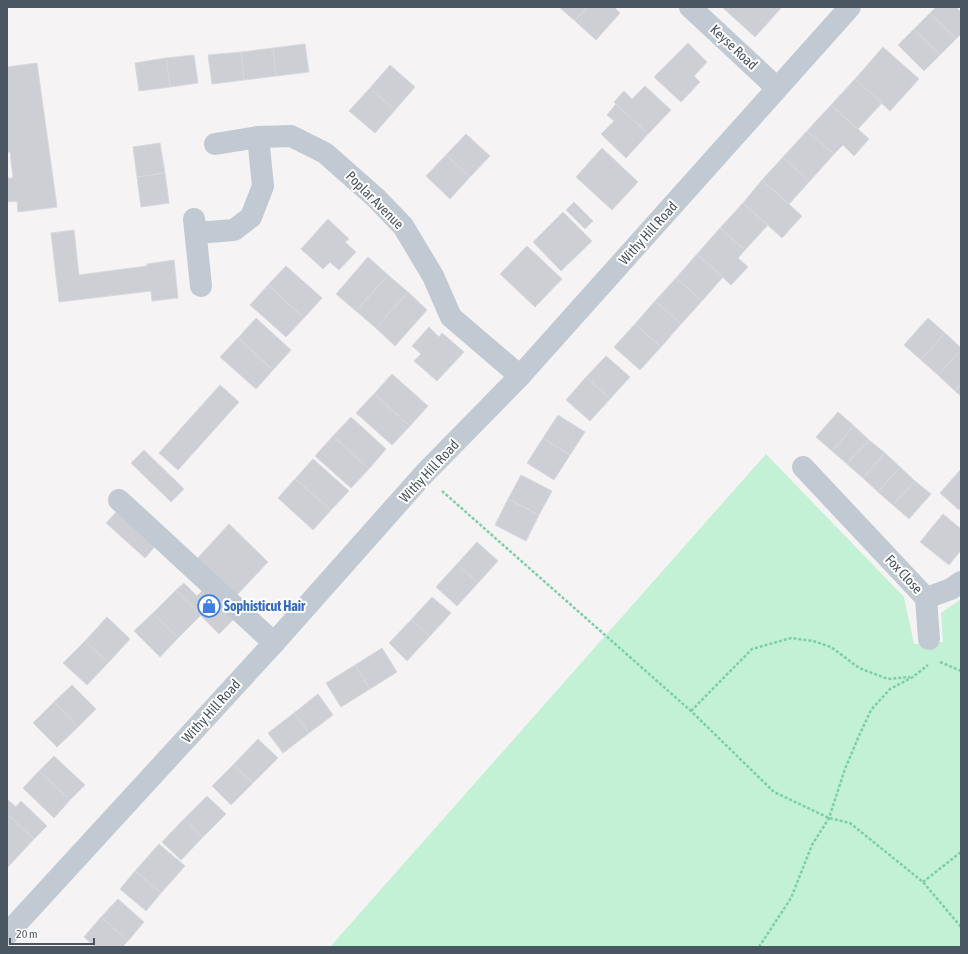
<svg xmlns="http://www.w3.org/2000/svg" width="968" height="954" font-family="'Asap Condensed',sans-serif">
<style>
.park{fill:#c3f1d5}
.building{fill:#cdcfd5;stroke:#d7d9de}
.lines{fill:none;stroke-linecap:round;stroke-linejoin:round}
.path{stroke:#7ad0a6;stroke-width:2.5;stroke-dasharray:3 2;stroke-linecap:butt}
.minor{stroke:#c1cad2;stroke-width:22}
.labels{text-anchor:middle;stroke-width:4;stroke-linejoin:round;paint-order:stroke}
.street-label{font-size:14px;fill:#4a5661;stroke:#fff}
.shop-label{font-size:14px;font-weight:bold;fill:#366cbe;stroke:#fff;text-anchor:start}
</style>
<rect width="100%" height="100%" fill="#f5f3f3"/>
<polygon class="park" points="766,454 904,597 914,644 943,642 941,613 961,599 961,947 330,947"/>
<g class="building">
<polygon points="559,7 587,7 575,21"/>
<polygon points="587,7 614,7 620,13 596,40 575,21"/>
<polygon points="722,7 782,7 755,37"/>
<polygon points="936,7 956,7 961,12 961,34 956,39 930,13"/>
<polygon points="930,13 956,39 940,55 914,29"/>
<polygon points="914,29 940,55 924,71 898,45"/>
<polygon points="688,43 707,62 694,76 700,82 681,102 654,77"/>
<polygon points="305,44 309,72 276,76 273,48"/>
<polygon points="883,47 919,79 890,111 855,79"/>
<polygon points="273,48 276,76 244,80 241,52"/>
<polygon points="241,52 244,80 212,84 208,55"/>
<polygon points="194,55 198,83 170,87 166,58"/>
<polygon points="166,58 170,87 139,91 135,63"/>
<polygon points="37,63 57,207 18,212 17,201 7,202 7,178 13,178 10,152 7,152 7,67"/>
<polygon points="390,65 415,87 395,110 370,88"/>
<polygon points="855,79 882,103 858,129 831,105"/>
<polygon points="645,86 671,110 648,134 614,102 624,91 632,99"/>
<polygon points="370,88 395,110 375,133 349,111"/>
<polygon points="616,104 648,134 626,158 601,134 614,121 607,115"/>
<polygon points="831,105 869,139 854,156 843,145 834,154 807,131"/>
<polygon points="807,131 834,154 809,182 783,157"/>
<polygon points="466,134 490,156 470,177 446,155"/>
<polygon points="160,143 165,173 137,177 133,147"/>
<polygon points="602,148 638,182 612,210 576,177"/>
<polygon points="446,155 470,177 450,199 426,176"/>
<polygon points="783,157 809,182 789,204 762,180"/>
<polygon points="165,173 169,203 141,207 137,177"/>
<polygon points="762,180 802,216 782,238 743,203"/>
<polygon points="574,202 593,221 585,229 566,210"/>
<polygon points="743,203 768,225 745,250 720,228"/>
<polygon points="563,212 592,241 561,271 533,242"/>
<polygon points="328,219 349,239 345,242 356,252 339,270 330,262 323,269 301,249"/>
<polygon points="720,228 745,250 738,258 748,267 731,285 697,254"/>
<polygon points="74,230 79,275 147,266 147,264 174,260 178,298 152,301 151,291 59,302 51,233"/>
<polygon points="527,246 562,279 535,307 500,274"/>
<polygon points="697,254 723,277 702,301 676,278"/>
<polygon points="368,257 388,275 356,311 336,294"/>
<polygon points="286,266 322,298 304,318 268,285"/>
<polygon points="388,275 408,292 376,328 356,311"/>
<polygon points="676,278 702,301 681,324 655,301"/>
<polygon points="268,285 304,318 286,337 250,305"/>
<polygon points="408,292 427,310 395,346 376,328"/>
<polygon points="655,301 681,324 661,347 635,324"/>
<polygon points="256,318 291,350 273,370 238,338"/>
<polygon points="928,318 945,333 921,360 904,345"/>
<polygon points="635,324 661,347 640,370 614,347"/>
<polygon points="429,327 439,337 442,333 464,352 437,381 414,361 421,354 412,346"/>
<polygon points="945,333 961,348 961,350 938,375 921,360"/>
<polygon points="238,338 273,370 256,389 220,357"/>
<polygon points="961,350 961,384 955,391 938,375"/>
<polygon points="606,356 630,377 610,399 586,377"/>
<polygon points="392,374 428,406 410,426 374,394"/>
<polygon points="586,377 610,399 590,421 566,400"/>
<polygon points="961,384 961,396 955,391"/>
<polygon points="220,385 239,402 178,470 159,453"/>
<polygon points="374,394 410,426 392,445 356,413"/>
<polygon points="838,412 854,426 832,451 816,437"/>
<polygon points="558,415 585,432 570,455 543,438"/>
<polygon points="351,417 386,449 369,469 333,436"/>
<polygon points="854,426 869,440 847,464 832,451"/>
<polygon points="333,436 369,469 351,488 315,456"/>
<polygon points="543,438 570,455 554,480 527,463"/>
<polygon points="869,440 885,453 863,478 847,464"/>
<polygon points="144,450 184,489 171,502 131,463"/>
<polygon points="885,453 900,467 878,492 863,478"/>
<polygon points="313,459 349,491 331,510 295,479"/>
<polygon points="900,467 915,481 893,505 878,492"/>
<polygon points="961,469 961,507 959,510 940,493"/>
<polygon points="521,475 552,491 539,515 508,499"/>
<polygon points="295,479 331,510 313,530 278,498"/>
<polygon points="915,481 931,494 909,519 893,505"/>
<polygon points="508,499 539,515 526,541 495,525"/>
<polygon points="119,509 157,544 145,558 106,523"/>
<polygon points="943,514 961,529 961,550 949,565 920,542"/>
<polygon points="229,524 268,562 235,597 196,560"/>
<polygon points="477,542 498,561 478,583 457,564"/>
<polygon points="457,564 478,583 457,606 436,587"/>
<polygon points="184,583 197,596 207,586 237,616 219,634 176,590"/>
<polygon points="176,590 201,615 178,638 153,613"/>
<polygon points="432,597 451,613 430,636 411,620"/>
<polygon points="153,613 178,638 160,657 134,631"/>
<polygon points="107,617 130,639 108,663 85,641"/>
<polygon points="411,620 430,636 407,661 389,643"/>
<polygon points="85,641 108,663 87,685 63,663"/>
<polygon points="382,648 397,672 370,689 355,665"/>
<polygon points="355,665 370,689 341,707 326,683"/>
<polygon points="72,685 96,709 78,727 54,702"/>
<polygon points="318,694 333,715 309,733 294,713"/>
<polygon points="54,702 78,727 57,747 33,723"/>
<polygon points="294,713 309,733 283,753 268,733"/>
<polygon points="258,739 278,758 253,783 233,765"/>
<polygon points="54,756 85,785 70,800 39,771"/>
<polygon points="233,765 253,783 231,805 212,786"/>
<polygon points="39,771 70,800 54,818 23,788"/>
<polygon points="207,796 226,814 203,837 184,819"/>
<polygon points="7,799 16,807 21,801 47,826 34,839 7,814"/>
<polygon points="7,814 34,839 8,867 7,866"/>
<polygon points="184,819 203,837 181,860 162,842"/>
<polygon points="159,844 185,866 161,893 135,871"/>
<polygon points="135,871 161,893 146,911 120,889"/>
<polygon points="118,899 144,922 128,941 101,917"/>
<polygon points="101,917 128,941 122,947 95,947 84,937"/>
</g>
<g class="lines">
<g class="path">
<polyline points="442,491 691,711 774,792 829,818 850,823 923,882 961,927"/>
<polyline points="940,662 961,671"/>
<polyline points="691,711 752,649 791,638 813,641 831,647 859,668 888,679 910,677"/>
<polyline points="923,882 961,852"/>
<polyline points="759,947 791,898 812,845 829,818 845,769 858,738 871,710 890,689 913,677 928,665"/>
</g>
<g class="minor">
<polyline points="690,7 777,88"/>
<polyline points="215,144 258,137 291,136 325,153 376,198 403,226 433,276 451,317 520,376"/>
<polyline points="194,219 201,286"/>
<polyline points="196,233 234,230 251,217 263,186 258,137"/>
<polyline points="803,467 926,598 929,639"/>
<polyline points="119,500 274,643"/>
<polyline points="926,598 951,589 961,582"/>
<polyline points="7,934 274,643 424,474 520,376 850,7"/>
</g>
</g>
<defs>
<g id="shop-ring" transform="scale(1.15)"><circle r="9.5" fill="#fff" stroke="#3f7fe0" stroke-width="1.5"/><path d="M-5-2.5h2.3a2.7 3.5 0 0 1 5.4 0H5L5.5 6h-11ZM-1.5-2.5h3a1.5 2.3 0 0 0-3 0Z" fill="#3f7fe0"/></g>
</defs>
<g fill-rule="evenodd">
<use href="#shop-ring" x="209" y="606"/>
</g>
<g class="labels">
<g class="street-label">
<text transform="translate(734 47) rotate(43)" y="5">Keyse Road</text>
<text transform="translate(375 200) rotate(45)" y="5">Poplar Avenue</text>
<text transform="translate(648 233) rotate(-48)" y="5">Withy Hill Road</text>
<text transform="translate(429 471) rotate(-47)" y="5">Withy Hill Road</text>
<text transform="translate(904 574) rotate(47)" y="5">Fox Close</text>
<text transform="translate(211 711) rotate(-48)" y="5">Withy Hill Road</text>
</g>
<g class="shop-label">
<text x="224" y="611">Sophisticut Hair</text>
</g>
</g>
<rect width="968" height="954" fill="none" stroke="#4a5661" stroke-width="16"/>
<path d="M10 938v6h84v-6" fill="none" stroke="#4a5661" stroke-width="2"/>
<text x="16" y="938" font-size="12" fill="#4a5661" stroke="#ffffff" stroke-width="3" paint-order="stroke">20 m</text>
</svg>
